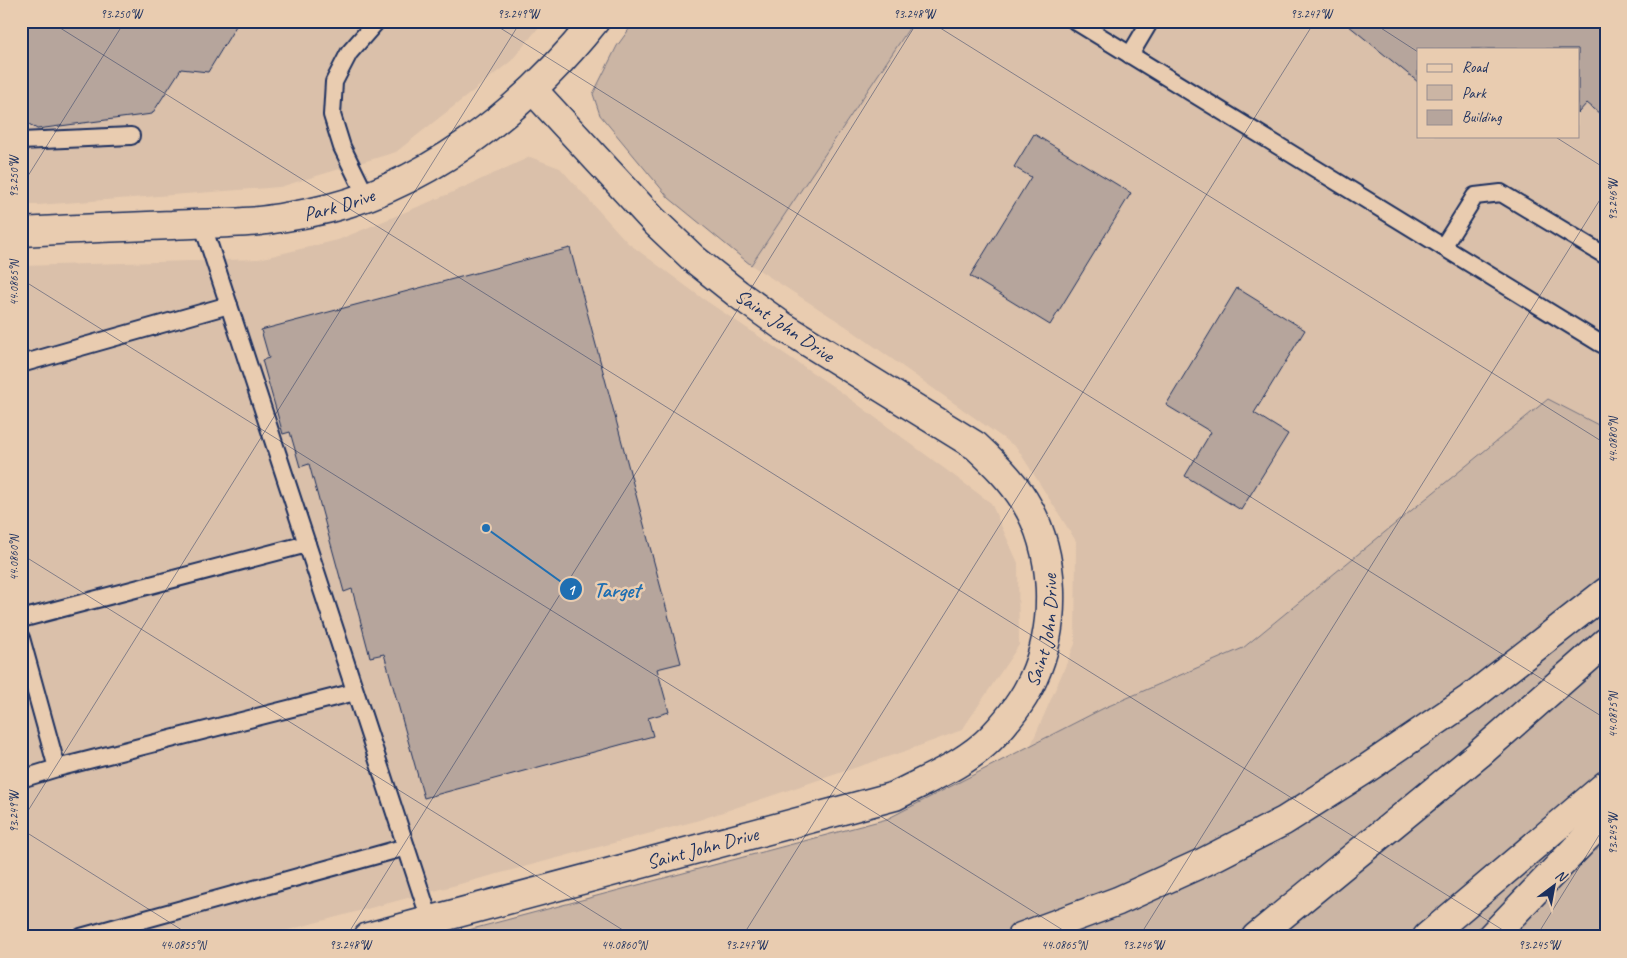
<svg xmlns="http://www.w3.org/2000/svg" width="1627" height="958" font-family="Caveat,sans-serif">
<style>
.built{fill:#dac0aa;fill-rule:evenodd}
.green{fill:#cbb5a4;stroke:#737281}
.building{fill:#b6a59c;stroke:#1b2f5e}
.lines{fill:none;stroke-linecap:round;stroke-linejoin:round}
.lane-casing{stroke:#1b2f5e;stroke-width:20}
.street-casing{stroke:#1b2f5e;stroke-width:31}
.secondary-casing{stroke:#1b2f5e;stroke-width:31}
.highway-casing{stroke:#1b2f5e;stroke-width:31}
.lane{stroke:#e9ccb0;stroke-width:16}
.street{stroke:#e9ccb0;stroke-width:28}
.secondary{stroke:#e9ccb0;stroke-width:28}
.highway{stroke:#e9ccb0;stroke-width:28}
.ticks{fill:none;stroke:#1b2f5e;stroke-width:1;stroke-opacity:0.45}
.labels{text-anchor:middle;stroke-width:5;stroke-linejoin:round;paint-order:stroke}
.street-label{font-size:20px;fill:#1b2f5e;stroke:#e9ccb0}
.leader{fill:none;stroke:#1f6fb2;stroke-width:2}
.callout-dot{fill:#1f6fb2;stroke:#e9ccb0;stroke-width:2}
.mark-label{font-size:15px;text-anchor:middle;font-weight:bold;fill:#fff}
.callout-label{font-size:21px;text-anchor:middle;font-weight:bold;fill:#1f6fb2;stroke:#e9ccb0;stroke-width:5;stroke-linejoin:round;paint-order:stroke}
.neatline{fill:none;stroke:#1b2f5e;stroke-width:2}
.ticks-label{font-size:12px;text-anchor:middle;fill:#1b2f5e}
</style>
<rect width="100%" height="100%" fill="#e9ccb0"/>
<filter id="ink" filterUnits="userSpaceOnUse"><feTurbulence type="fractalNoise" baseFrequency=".02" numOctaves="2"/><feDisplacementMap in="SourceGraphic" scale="10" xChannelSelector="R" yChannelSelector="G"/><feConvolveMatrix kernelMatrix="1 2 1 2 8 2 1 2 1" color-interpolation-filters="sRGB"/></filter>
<g filter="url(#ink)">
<g class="built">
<polygon points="21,21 544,21 511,61 396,152 280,187 38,205 21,205"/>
<path d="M914 21H1606V429L1548 399 1243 648 1104 708 1031 745 1075 644 1076 541 1017 448 847 327 751 265ZM1418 49H1578V136H1418Z"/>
<polygon points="530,157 560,168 628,243 702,298 834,387 991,503 1018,563 1019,645 962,730 908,750 696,821 262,937 21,937 21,266 259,259 338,240 451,193"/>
</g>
<g class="green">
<polygon points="635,21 914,21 751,265 669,198 600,115 593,94 617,46"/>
<polygon points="1548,399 1606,429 1606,937 442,937 887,819 1104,708 1243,648"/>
</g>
<g class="building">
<polygon points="21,21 239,21 208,72 181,69 152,114 37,129 21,119"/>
<polygon points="1343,21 1606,21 1606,119 1587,103 1578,113 1578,49 1418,49 1418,82"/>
<polygon points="1034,134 1131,193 1050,325 970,276 1031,177 1014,167"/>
<polygon points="570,248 681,663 657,669 669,712 648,718 653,736 424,798 384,654 370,657 352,589 344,592 309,464 300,467 290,432 283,434 262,360 269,358 261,330"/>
<polygon points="1237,288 1305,330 1254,413 1288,434 1241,510 1185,476 1211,432 1166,405"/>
</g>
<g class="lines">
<g class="lane-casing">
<g id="lane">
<polyline points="1075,21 1598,342 1606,346"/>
<polyline points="1130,55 1149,23 1149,21"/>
<polyline points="21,141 131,136"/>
<polyline points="366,196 342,147 332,115 334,82 349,53 377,21"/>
<polyline points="202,223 430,920"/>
<polyline points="1443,247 1475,196 1501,193 1606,256"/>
<polyline points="21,364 229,305"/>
<polyline points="21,619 307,544"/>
<polyline points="21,638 57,768 21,779"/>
<polyline points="57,768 355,692"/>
<polyline points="81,937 406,847"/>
</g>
</g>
<g class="street-casing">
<g id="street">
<path id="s1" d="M368 937 895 796C927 779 966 764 992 737 1008 720 1024 700 1033 679 1058 624 1056 551 1024 500 1011 479 993 462 976 446L784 327 738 294 694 259 653 220 533 90"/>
</g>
</g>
<g class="secondary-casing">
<g id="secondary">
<path id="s2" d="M21 232C72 229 122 227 172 225 201 223 231 224 259 221 276 219 292 216 308 213 423 191 523 111 595 21"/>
</g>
</g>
<g class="highway-casing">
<g id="highway">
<polyline points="1021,937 1118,901 1204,862 1284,821 1363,771 1469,699 1606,592"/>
<polyline points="1256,937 1479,754 1606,642"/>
<polyline points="1427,937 1606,785"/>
<polyline points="1491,937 1606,817"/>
</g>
</g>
<use href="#lane" class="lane"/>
<use href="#street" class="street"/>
<use href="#secondary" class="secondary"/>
<use href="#highway" class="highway"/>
</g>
</g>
<path class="ticks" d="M49 21 1514 937M489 21 1606 719M929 21 1606 444M1370 21 1418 52M1554 136 1606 169M21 187 125 21M21 279 1074 937M21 554 634 937M21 822 521 21M21 829 193 937M346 937 918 21M742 937 1315 21M1139 937 1606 190M1536 937 1606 824"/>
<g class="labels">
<g class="street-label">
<text dy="7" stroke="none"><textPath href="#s2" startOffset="320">Park Drive</textPath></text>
<text transform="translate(785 325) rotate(34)" y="7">Saint John Drive</text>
<text dy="7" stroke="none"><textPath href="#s1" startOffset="781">Saint John Drive</textPath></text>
<text dy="7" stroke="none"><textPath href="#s1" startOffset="346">Saint John Drive</textPath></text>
</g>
</g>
<path class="leader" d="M486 528L571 589"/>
<g class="callout-dot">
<circle cx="486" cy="528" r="5"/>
<circle cx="571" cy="589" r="12"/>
</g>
<g class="mark-label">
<text x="571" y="595">1</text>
</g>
<g class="callout-label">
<text x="617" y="597">Target</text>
</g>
<rect width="1627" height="958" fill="none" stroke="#e9ccb0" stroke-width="55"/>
<rect x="1417" y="48" width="162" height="90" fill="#e9ccb0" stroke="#978d8f"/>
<rect x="1427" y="64" width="25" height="8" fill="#e9ccb0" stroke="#978d8f"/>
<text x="1462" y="72" font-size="15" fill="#1b2f5e">Road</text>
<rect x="1427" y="85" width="25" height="15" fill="#cbb5a4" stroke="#978d8f"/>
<text x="1462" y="98" font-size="15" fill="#1b2f5e">Park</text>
<rect x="1427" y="110" width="25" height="15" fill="#b6a59c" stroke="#978d8f"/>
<text x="1462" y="122" font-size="15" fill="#1b2f5e">Building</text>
<g transform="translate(1554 886) rotate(32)" stroke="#e9ccb0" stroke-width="4" paint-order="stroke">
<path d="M0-4L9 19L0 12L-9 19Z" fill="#1b2f5e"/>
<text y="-8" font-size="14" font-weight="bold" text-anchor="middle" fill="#1b2f5e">N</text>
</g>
<rect x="28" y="28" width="1572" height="902" class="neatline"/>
<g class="ticks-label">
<text x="121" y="18">93.250°W</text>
<text x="518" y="18">93.249°W</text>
<text x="914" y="18">93.248°W</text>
<text x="1311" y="18">93.247°W</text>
<text transform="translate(14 177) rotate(-90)" y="4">93.250°W</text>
<text transform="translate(1613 200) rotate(-90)" y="4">93.246°W</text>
<text transform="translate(14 283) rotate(-90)" y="4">44.0865°N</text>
<text transform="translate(1613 440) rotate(-90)" y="4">44.0880°N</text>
<text transform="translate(14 558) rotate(-90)" y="4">44.0860°N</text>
<text transform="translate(1613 715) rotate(-90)" y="4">44.0875°N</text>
<text transform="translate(14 812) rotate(-90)" y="4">93.249°W</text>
<text transform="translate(1613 834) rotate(-90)" y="4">93.245°W</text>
<text x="183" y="949">44.0855°N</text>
<text x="350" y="949">93.248°W</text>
<text x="624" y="949">44.0860°N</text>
<text x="746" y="949">93.247°W</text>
<text x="1064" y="949">44.0865°N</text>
<text x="1143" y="949">93.246°W</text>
<text x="1539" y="949">93.245°W</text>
</g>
</svg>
